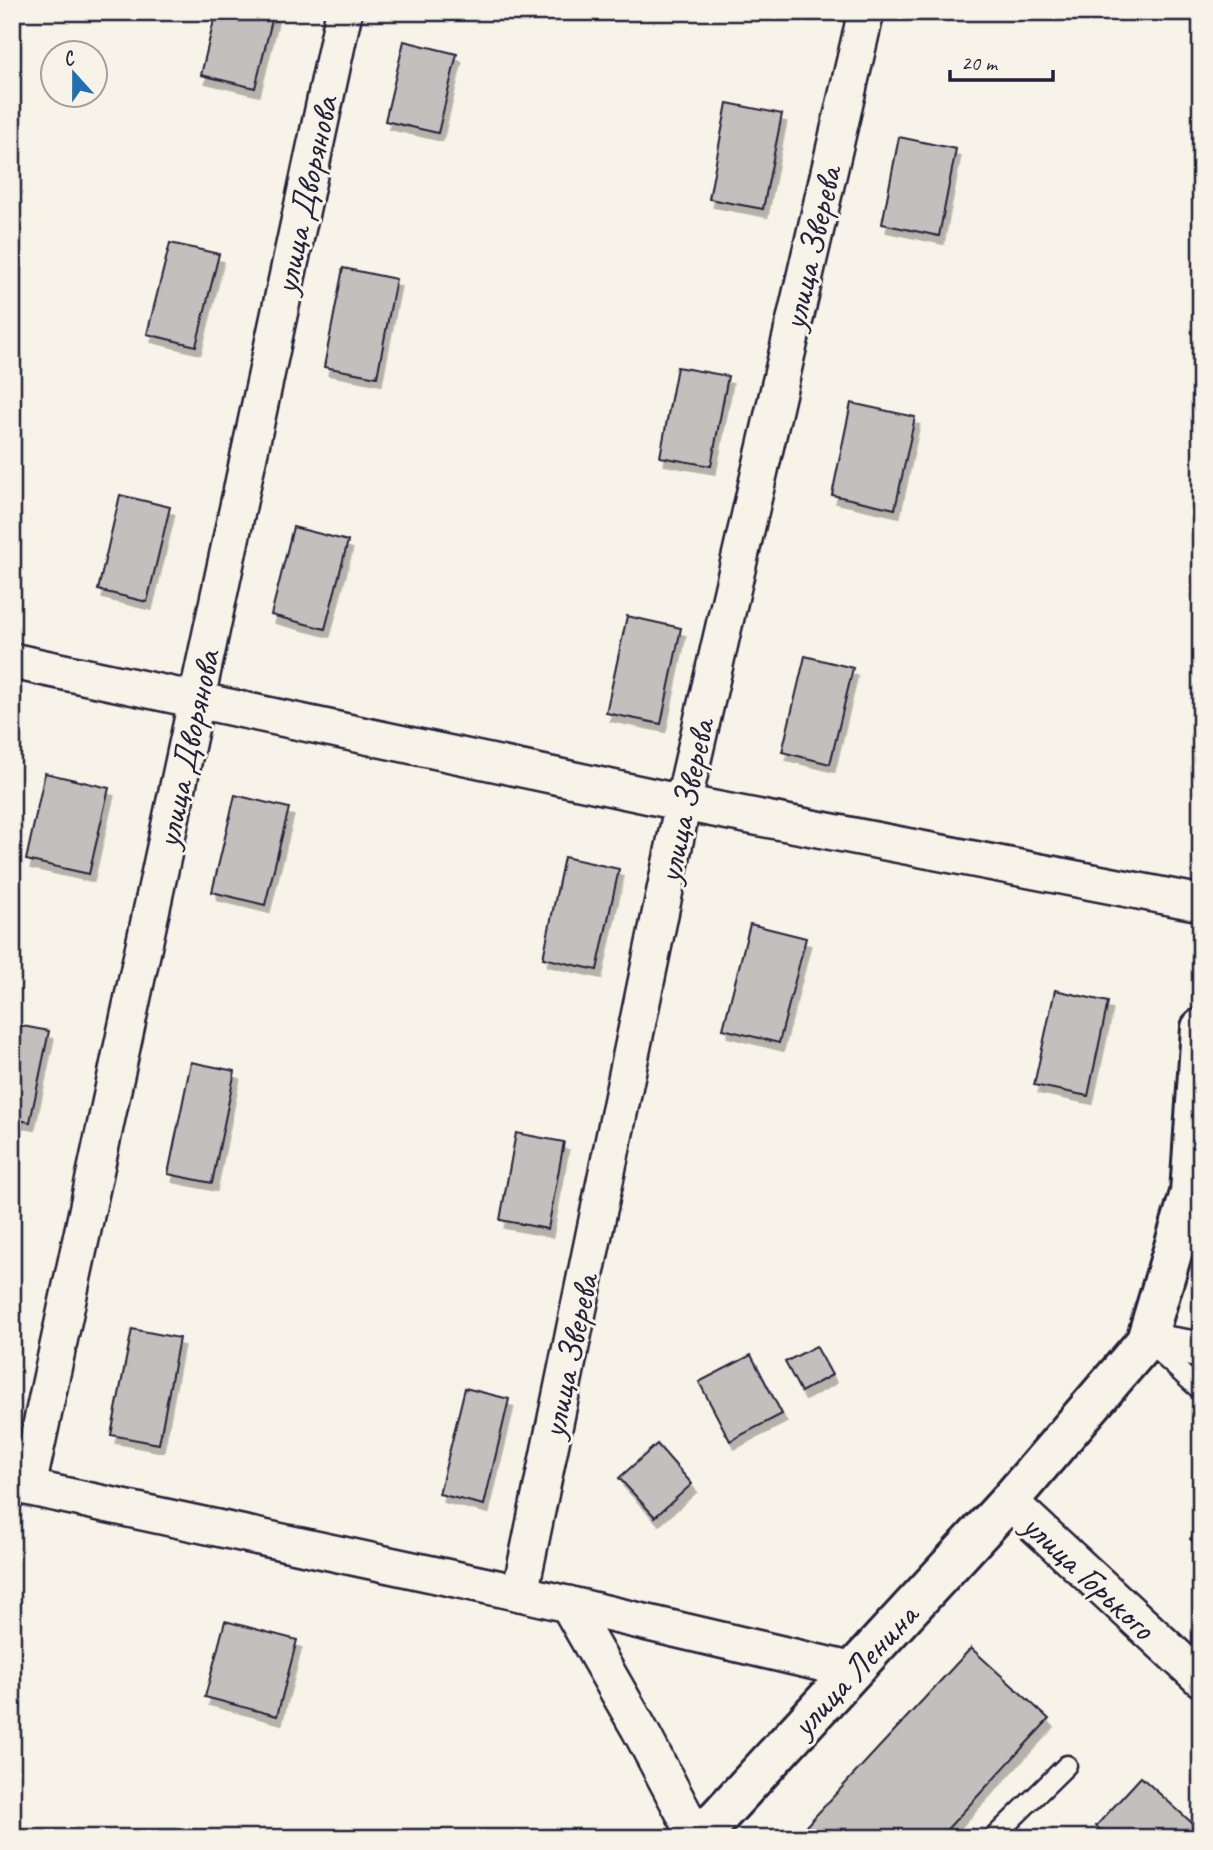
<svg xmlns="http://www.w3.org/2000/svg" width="1213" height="1850" font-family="Caveat,sans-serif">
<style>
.building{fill:#c2bfbd;stroke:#22223b;stroke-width:2;filter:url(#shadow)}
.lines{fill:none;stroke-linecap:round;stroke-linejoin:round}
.service-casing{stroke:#22223b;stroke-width:23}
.minor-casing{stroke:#22223b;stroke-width:40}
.tertiary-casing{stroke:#22223b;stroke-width:44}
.service{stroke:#f7f3e8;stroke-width:18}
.minor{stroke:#f7f3e8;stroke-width:35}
.tertiary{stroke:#f7f3e8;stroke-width:38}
.labels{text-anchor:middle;stroke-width:6;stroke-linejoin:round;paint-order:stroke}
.street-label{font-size:35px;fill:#22223b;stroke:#f7f3e8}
</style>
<defs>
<filter id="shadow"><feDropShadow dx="4.5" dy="8" stdDeviation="0" flood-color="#0004"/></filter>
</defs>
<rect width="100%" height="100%" fill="#f7f3e8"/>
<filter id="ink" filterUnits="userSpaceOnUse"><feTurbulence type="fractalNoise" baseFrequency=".0143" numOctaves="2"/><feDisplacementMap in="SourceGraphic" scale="14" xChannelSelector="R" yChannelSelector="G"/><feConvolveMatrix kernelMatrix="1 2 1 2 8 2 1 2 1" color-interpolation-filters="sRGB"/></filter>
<g filter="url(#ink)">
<g class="building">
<polygon points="216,12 274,12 255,88 201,75"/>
<polygon points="404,41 457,54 438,133 385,121"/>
<polygon points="727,103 782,114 763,209 709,199"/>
<polygon points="899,137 956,149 939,236 882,224"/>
<polygon points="170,243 219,254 196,346 147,334"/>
<polygon points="343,268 396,279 377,377 324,367"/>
<polygon points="677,367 728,376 711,466 660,457"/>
<polygon points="851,403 915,417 895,509 832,495"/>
<polygon points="120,495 170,507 147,602 98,590"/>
<polygon points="293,527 348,541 325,629 271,615"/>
<polygon points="627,616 681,628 661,724 606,713"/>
<polygon points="805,656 853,668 830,764 782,752"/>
<polygon points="45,773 109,788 89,874 26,860"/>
<polygon points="235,795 289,808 265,905 212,892"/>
<polygon points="564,857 619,869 597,970 543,958"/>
<polygon points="750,924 806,938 779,1043 723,1029"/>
<polygon points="1055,990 1108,1002 1088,1096 1034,1085"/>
<polygon points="12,1024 49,1031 30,1122 12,1119"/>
<polygon points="191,1062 235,1071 212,1183 168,1174"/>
<polygon points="516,1133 564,1142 548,1229 500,1220"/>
<polygon points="132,1329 179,1338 159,1444 111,1435"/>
<polygon points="816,1346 832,1375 801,1392 785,1362"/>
<polygon points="751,1355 782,1414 730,1441 699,1382"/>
<polygon points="465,1388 509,1399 484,1505 439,1494"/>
<polygon points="657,1444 692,1484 655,1517 619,1478"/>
<polygon points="1201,1526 1201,1549 1190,1539"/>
<polygon points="225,1621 297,1640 277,1716 205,1697"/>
<polygon points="971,1648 1049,1719 939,1838 795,1838"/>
<polygon points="1141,1777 1201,1831 1201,1838 1109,1838 1096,1826"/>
</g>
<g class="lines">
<g class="service-casing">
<g id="service">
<polyline points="1154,1348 1201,1391"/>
<polyline points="993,1838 1067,1765"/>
</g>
</g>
<g class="minor-casing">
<g id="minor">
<polyline points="12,661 683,803 1201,903"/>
<polyline points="1146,1341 1201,1350"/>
<polyline points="12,1484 520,1593 854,1671"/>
<polyline points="28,1486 344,12"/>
<polyline points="1009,1501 1201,1679"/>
<polyline points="520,1593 683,803 866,12"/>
<polyline points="568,1604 640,1730 697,1838"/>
</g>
</g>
<g class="tertiary-casing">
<polyline id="tertiary" points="699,1838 1009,1501 1146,1341 1190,1193 1201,1028"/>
</g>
<use href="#service" class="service"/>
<use href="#minor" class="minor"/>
<use href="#tertiary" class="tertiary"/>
</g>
</g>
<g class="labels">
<g class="street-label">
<text transform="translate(305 195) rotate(-78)" y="12">улица Дворянова</text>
<text transform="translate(811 248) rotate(-77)" y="12">улица Зверева</text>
<text transform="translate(187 749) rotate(-78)" y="12">улица Дворянова</text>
<text transform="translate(685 801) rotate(-78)" y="12">улица Зверева</text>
<text transform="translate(569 1356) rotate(-78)" y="12">улица Зверева</text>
<text transform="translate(1089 1576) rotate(43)" y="12">улица Горького</text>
<text transform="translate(854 1670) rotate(-47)" y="12">улица Ленина</text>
</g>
</g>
<rect width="1213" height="1850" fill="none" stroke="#f7f3e8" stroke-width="42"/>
<rect x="21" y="21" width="1171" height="1808" fill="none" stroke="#22223b" stroke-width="2.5" filter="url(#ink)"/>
<g transform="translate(74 74) rotate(339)"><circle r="33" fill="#f7f3e8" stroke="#a29fa3" stroke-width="2"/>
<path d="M0-5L12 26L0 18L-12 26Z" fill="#1f6fb2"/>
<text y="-10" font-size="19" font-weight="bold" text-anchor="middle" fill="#22223b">С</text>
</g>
<path d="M950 70v10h103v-10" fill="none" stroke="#22223b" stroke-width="3.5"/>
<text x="961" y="70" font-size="21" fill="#22223b" stroke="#f7f3e8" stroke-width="5" paint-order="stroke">20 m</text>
</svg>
